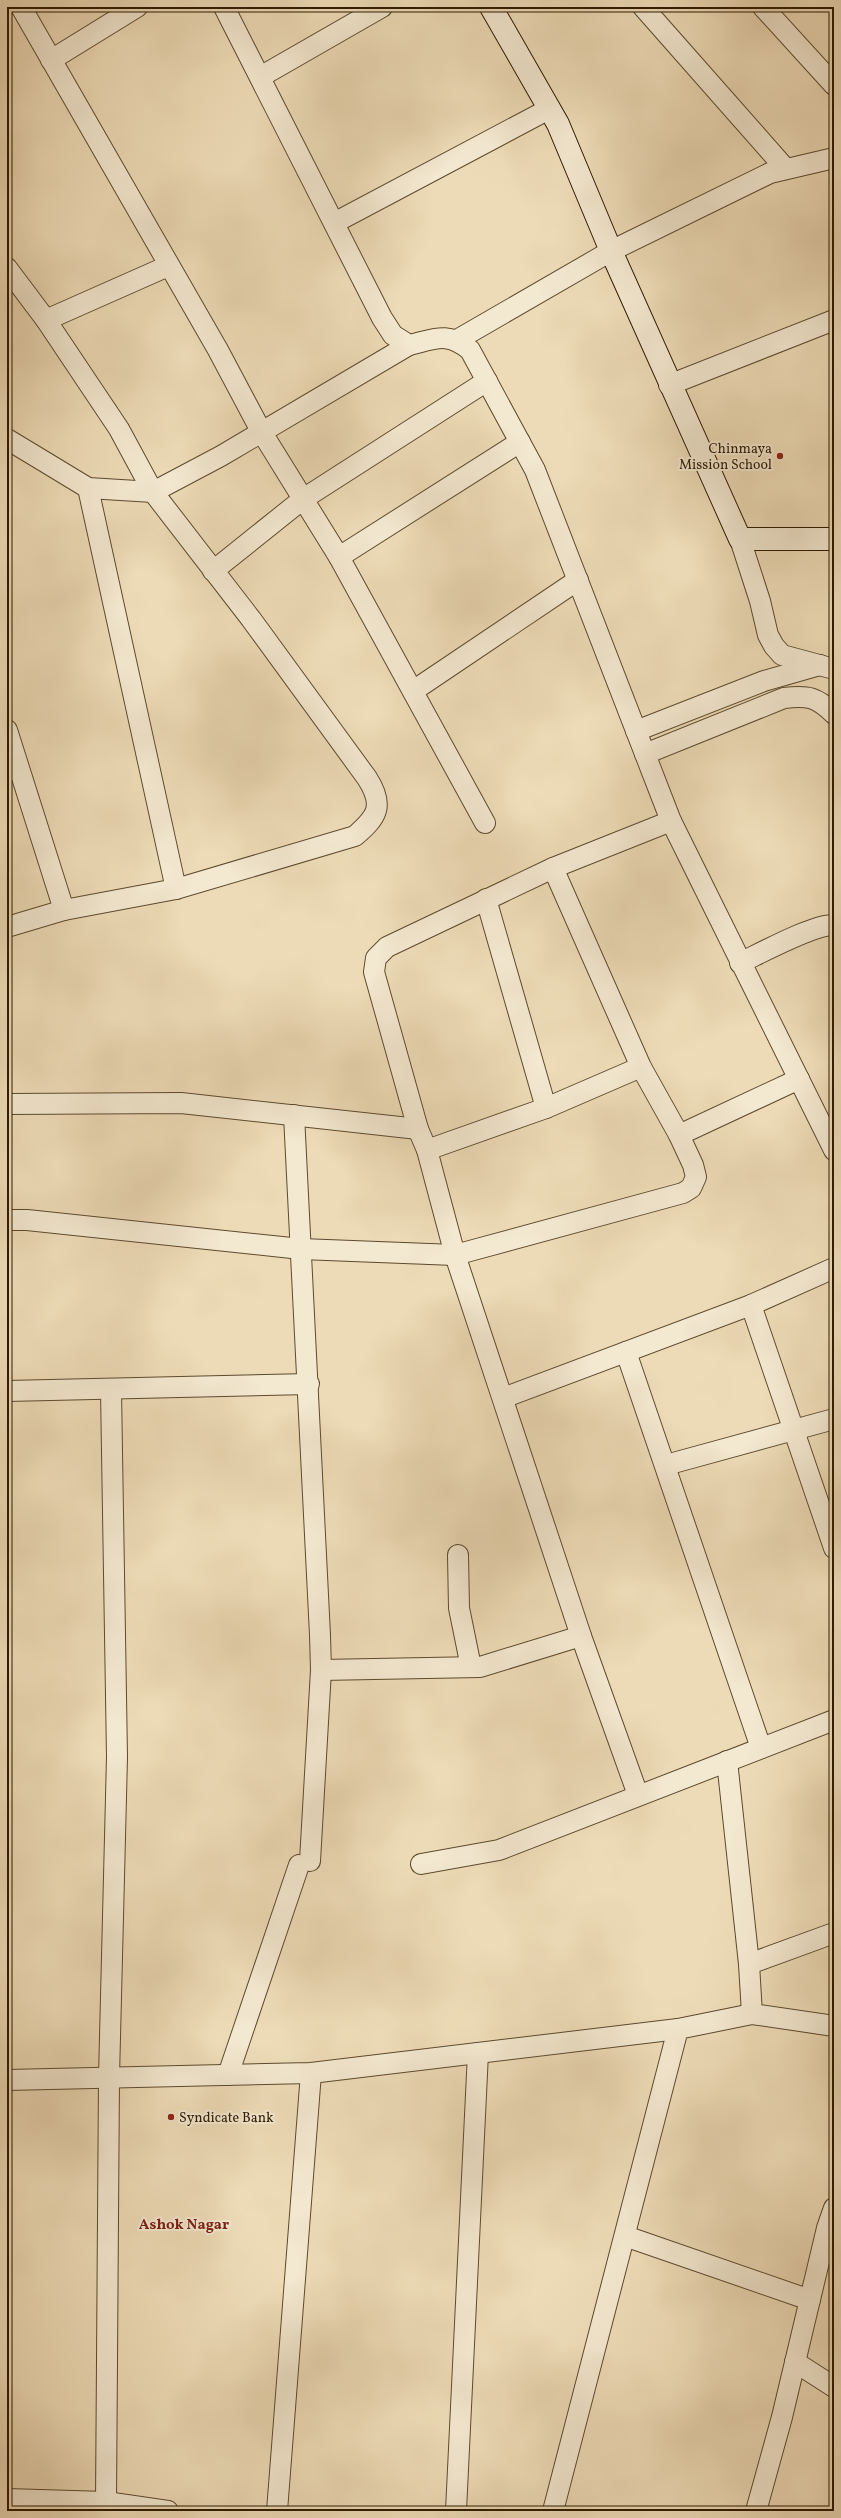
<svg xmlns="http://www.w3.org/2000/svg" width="841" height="2518" font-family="Vollkorn,serif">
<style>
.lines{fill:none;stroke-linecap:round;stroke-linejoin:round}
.street-casing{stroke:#5d4a2e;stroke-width:22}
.secondary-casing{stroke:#2d1a00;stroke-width:24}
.street{stroke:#f3e8d0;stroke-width:20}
.secondary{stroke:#f3e8d0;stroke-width:22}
.poi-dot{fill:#8f2418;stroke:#f3e8d0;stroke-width:1.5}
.labels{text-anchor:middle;stroke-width:4;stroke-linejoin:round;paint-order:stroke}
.poi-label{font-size:14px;fill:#2d1a00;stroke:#f3e8d0;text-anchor:end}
.neighbourhood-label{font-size:15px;font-weight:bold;fill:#7a1f14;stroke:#f3e8d0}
</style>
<rect width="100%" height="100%" fill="#eddbb7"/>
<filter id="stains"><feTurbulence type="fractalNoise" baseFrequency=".005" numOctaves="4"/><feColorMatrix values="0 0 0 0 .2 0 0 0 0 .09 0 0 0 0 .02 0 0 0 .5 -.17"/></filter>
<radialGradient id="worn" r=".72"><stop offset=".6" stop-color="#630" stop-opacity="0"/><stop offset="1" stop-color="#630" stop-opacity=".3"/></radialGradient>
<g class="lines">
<g class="street-casing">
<g id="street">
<polyline points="21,7 218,350 261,431 339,557 485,823"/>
<path d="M224 7 382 318 393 335 409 345C435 339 447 331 470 350L535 470 671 821 834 1150"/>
<polyline points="643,7 785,168"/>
<polyline points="763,7 834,85"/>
<polyline points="51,60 137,7"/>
<polyline points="260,77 382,7"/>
<polyline points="334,223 549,109"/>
<path d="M7 268 46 320 119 429 153 492 251 619 367 778C385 806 377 817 355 836L176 889 64 910 7 927"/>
<polyline points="46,320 168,266"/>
<polyline points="457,340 611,251 770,173 834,158"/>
<polyline points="669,385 834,320"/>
<polyline points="7,439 88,488 153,492 221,456 409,345"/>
<polyline points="88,488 176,889"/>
<polyline points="740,539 760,601 768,635 774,646 782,655 834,669"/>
<polyline points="339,557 520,442"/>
<polyline points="213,571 303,499 487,381"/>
<polyline points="413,691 578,580"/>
<polyline points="7,730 64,910"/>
<polyline points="636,731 764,681 820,665"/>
<path d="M645 754 784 698C808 695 817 697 834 714"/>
<polyline points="486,899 546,1108"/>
<path d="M740 963C761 953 814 924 834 925"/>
<polyline points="7,1104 181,1103 418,1129"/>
<polyline points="294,1115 320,1635 321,1670 310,1861"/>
<polyline points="679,1135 799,1079"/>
<polyline points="427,1150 546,1108 641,1067"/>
<polyline points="7,1220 27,1220 301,1249 455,1255 683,1193 691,1188 696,1177 693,1165 679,1135 641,1067 553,868"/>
<polyline points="834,1268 751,1305 834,1548"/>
<polyline points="626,1352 761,1748"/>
<polyline points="7,1391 309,1384"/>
<polyline points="503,1398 751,1305"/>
<polyline points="666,1465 834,1419"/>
<polyline points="458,1555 459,1608 471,1667"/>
<polyline points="321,1670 480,1667 581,1636"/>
<polyline points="727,1761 749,1964 752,2014"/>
<polyline points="638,1795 581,1636 455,1255 427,1150 418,1129 374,972 376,958 387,947 553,868 671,821"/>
<polyline points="421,1864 499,1850 834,1720"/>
<polyline points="749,1964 834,1933"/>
<polyline points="228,2075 299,1865"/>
<polyline points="7,2080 311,2073 678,2029"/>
<polyline points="625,2236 810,2300"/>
<polyline points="795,2362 834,2387"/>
<polyline points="7,2499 106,2502 168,2511"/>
<polyline points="106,2502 109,2077 117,1757 111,1390"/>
<polyline points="277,2511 311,2073"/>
<polyline points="456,2511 478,2053"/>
<polyline points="553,2511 678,2029 752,2014 834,2026"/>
<polyline points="756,2511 782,2417 827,2228 834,2208"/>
</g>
</g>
<g class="secondary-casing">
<polyline id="secondary" points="491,7 558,124 611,251 740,539 834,539"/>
</g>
<use href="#street" class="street"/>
<use href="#secondary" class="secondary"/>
</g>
<g class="poi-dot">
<circle cx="780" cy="456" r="4"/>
<circle cx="171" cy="2117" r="4"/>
</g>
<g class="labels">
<g class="poi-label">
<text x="772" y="453">Chinmaya<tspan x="772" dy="16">Mission School</tspan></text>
<text x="179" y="2122" text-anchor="start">Syndicate Bank</text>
</g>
<g class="neighbourhood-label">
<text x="184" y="2229">Ashok Nagar</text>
</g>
</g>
<rect width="841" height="2518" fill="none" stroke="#eddbb7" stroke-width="24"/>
<rect x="8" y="8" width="825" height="2502" fill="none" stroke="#2d1a00" stroke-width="2"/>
<rect x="12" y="12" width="817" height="2494" fill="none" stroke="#2d1a00"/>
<rect width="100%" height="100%" filter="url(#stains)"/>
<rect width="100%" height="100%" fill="url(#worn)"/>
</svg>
